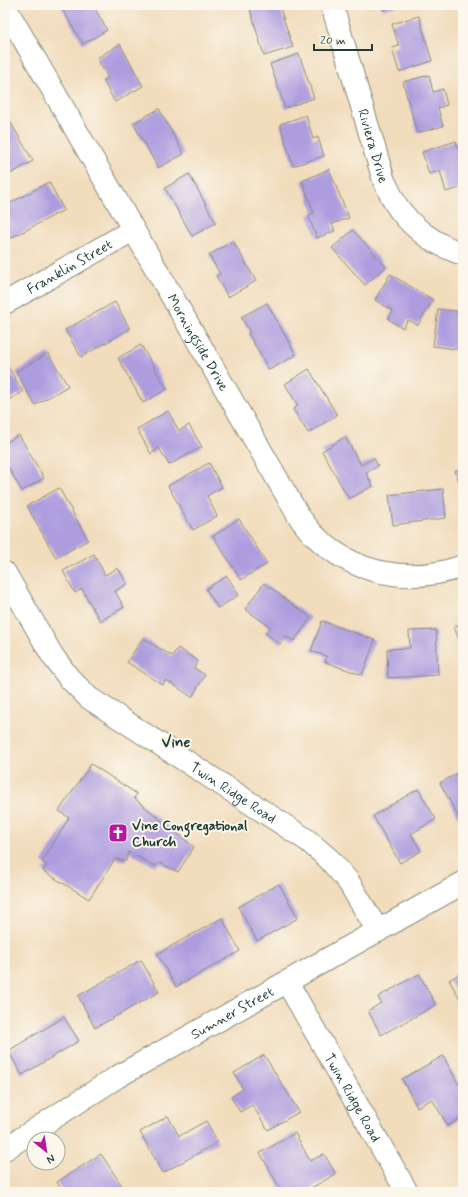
<svg xmlns="http://www.w3.org/2000/svg" width="468" height="1197" font-family="Mynerve,sans-serif">
<style>
.building{fill:#ad9ddf}
.lines{fill:none;stroke-linecap:round;stroke-linejoin:round}
.minor-casing{stroke:#888c78;stroke-width:24}
.minor{stroke:#fff;stroke-width:22}
.labels{text-anchor:middle;stroke-width:4;stroke-linejoin:round;paint-order:stroke}
.street-label{font-size:14px;fill:#1f3d34;stroke:#fbf7ec}
.poi-label{font-size:14px;font-weight:bold;fill:#1f3d34;stroke:#fbf7ec;text-anchor:start}
.neighbourhood-label{font-size:15px;font-weight:bold;fill:#1f3d34;stroke:#fbf7ec}
</style>
<rect width="100%" height="100%" fill="#fbf7ec"/>
<filter id="ink" filterUnits="userSpaceOnUse"><feTurbulence type="fractalNoise" baseFrequency=".025" numOctaves="2"/><feDisplacementMap in="SourceGraphic" scale="8" xChannelSelector="R" yChannelSelector="G"/><feConvolveMatrix kernelMatrix="1 2 1 2 8 2 1 2 1" color-interpolation-filters="sRGB"/></filter>
<filter id="wash" filterUnits="userSpaceOnUse"><feTurbulence type="fractalNoise" baseFrequency=".012" numOctaves="4" result="noise"/><feDisplacementMap in="SourceGraphic" scale="16" xChannelSelector="R" yChannelSelector="G"/><feGaussianBlur stdDeviation="0.9" result="paint"/><feColorMatrix in="noise" values="0 0 0 0 0 0 0 0 0 0 0 0 0 0 0 0 0 1.4 0 .05"/><feComposite in="paint" operator="in"/></filter>
<g filter="url(#wash)">
<rect width="100%" height="100%" fill="#f1dcbc"/>
<g id="blocks">
<g class="building">
<polygon points="64,5 93,5 107,30 83,44 61,7"/>
<polygon points="264,5 279,5 293,47 264,56 250,9"/>
<polygon points="381,5 400,5 383,10"/>
<polygon points="419,16 432,61 399,72 392,48 399,46 392,24"/>
<polygon points="120,44 143,86 115,102 103,81 108,78 97,58"/>
<polygon points="299,54 314,98 285,108 270,64"/>
<polygon points="429,75 433,92 443,89 447,105 438,108 443,126 417,133 403,82"/>
<polygon points="159,109 184,154 158,168 133,123"/>
<polygon points="306,115 313,139 318,137 324,156 293,166 280,124"/>
<polygon points="11,123 33,161 5,177 5,126"/>
<polygon points="456,141 463,165 463,187 446,192 440,171 429,174 422,152"/>
<polygon points="329,169 349,218 332,224 335,231 317,238 308,215 314,213 302,181"/>
<polygon points="189,174 216,223 192,236 165,188"/>
<polygon points="49,182 64,210 11,238 5,228 5,206"/>
<polygon points="353,230 386,267 365,285 332,248"/>
<polygon points="233,241 256,281 228,297 216,276 220,274 209,255"/>
<polygon points="390,274 433,300 418,325 408,320 403,328 388,319 393,311 375,300"/>
<polygon points="115,302 130,329 81,357 65,330"/>
<polygon points="267,303 296,355 269,370 248,333 250,332 241,317"/>
<polygon points="438,309 463,312 463,350 433,346"/>
<polygon points="141,345 167,389 143,403 118,358"/>
<polygon points="48,353 68,386 35,405 16,372"/>
<polygon points="5,363 6,363 23,392 5,402"/>
<polygon points="309,369 337,415 308,433 293,409 298,406 285,384"/>
<polygon points="168,411 179,431 189,425 202,447 169,465 159,448 151,454 137,429"/>
<polygon points="19,435 44,478 22,491 5,462 5,443"/>
<polygon points="345,437 361,465 374,458 378,466 366,473 373,486 349,499 322,451"/>
<polygon points="209,463 222,487 207,496 217,516 193,530 168,486"/>
<polygon points="463,468 463,492 455,471"/>
<polygon points="59,488 88,540 56,558 27,506"/>
<polygon points="443,489 446,518 393,525 389,495"/>
<polygon points="239,519 267,564 241,580 213,536"/>
<polygon points="94,554 105,575 118,568 127,584 115,591 124,607 100,621 82,589 75,593 63,571"/>
<polygon points="227,576 239,595 218,608 206,589"/>
<polygon points="264,583 311,618 294,641 286,636 280,644 265,633 270,627 245,609"/>
<polygon points="322,621 375,640 362,675 325,662 326,656 311,651"/>
<polygon points="463,623 463,650 454,627"/>
<polygon points="436,630 438,675 388,678 387,649 410,648 409,631"/>
<polygon points="143,638 172,656 178,648 198,661 194,668 205,675 192,697 166,680 163,685 127,662"/>
<polygon points="91,764 137,794 134,798 194,847 178,872 160,863 155,866 128,852 126,861 115,859 89,899 43,871 47,865 42,862 69,818 59,811"/>
<polygon points="463,770 463,823 462,824 440,783"/>
<polygon points="418,789 436,819 411,834 421,851 400,863 373,816"/>
<polygon points="279,884 298,918 257,941 238,907"/>
<polygon points="222,918 240,951 176,987 157,954"/>
<polygon points="141,960 159,992 95,1028 78,996"/>
<polygon points="463,972 463,1004 449,980"/>
<polygon points="419,974 436,1005 381,1035 368,1011 381,1003 378,997"/>
<polygon points="64,1017 79,1041 22,1075 8,1051"/>
<polygon points="264,1055 299,1112 268,1130 252,1105 240,1112 231,1097 243,1089 234,1073"/>
<polygon points="443,1056 463,1092 463,1117 448,1126 432,1099 417,1107 402,1079"/>
<polygon points="168,1116 179,1136 206,1121 218,1142 163,1173 140,1132"/>
<polygon points="295,1133 310,1161 324,1154 336,1174 304,1192 282,1192 260,1153"/>
<polygon points="101,1154 126,1192 63,1192 57,1182"/>
</g>
</g>
</g>
<g filter="url(#ink)">
<use href="#blocks" fill-opacity="0" stroke="#888c78" stroke-width="1"/>
<g class="lines">
<g class="minor-casing">
<g id="minor">
<path id="s1" d="M332 5 384 181C388 188 391 196 395 203 411 228 436 245 463 254"/>
<path id="s2" d="M5 7 298 515C303 522 308 529 313 534 353 575 410 585 463 566"/>
<path id="s3" d="M5 303 133 230"/>
<path id="s4" d="M5 573 52 655 69 678 89 698 307 840 329 859 348 881 378 931"/>
<path id="s5" d="M287 982 407 1192"/>
<path id="s6" d="M5 1149 117 1077 463 883"/>
</g>
</g>
<use href="#minor" class="minor"/>
</g>
</g>
<defs>
<g id="church-square" transform="scale(1)"><rect x="-9" y="-9" width="18" height="18" rx="4" fill="#b5179e" stroke="#fbf7ec"/><path d="M-1.2-6h2.4v3.5h3.3v2.4h-3.3V6h-2.4V-.1h-3.3v-2.4h3.3Z" fill="#fff"/></g>
</defs>
<g fill-rule="evenodd">
<use href="#church-square" x="118" y="833"/>
</g>
<g class="labels">
<g class="street-label">
<text dy="5" stroke="none"><textPath href="#s1" startOffset="147">Riviera Drive</textPath></text>
<text dy="5" stroke="none"><textPath href="#s3" startOffset="74">Franklin Street</textPath></text>
<text dy="5" stroke="none"><textPath href="#s2" startOffset="387">Morningside Drive</textPath></text>
<text dy="5" stroke="none"><textPath href="#s4" startOffset="324">Twin Ridge Road</textPath></text>
<text dy="5" stroke="none"><textPath href="#s6" startOffset="265">Sumner Street</textPath></text>
<text dy="5" stroke="none"><textPath href="#s5" startOffset="133">Twin Ridge Road</textPath></text>
</g>
<g class="poi-label">
<text x="132" y="830">Vine Congregational<tspan x="132" dy="16">Church</tspan></text>
</g>
<g class="neighbourhood-label">
<text x="176" y="747">Vine</text>
</g>
</g>
<rect width="468" height="1197" fill="none" stroke="#fbf7ec" stroke-width="20"/>
<g transform="translate(46 1151) rotate(150)"><circle r="19" fill="#fbf7ec" stroke="#a3ada2"/>
<path d="M0-3L7 15L0 10L-7 15Z" fill="#b5179e"/>
<text y="-6" font-size="11" font-weight="bold" text-anchor="middle" fill="#1f3d34">N</text>
</g>
<path d="M314 44v6h58v-6" fill="none" stroke="#1f3d34" stroke-width="2"/>
<text x="320" y="44" font-size="12" fill="#1f3d34" stroke="#fbf7ec" stroke-width="3" paint-order="stroke">20 m</text>
</svg>
